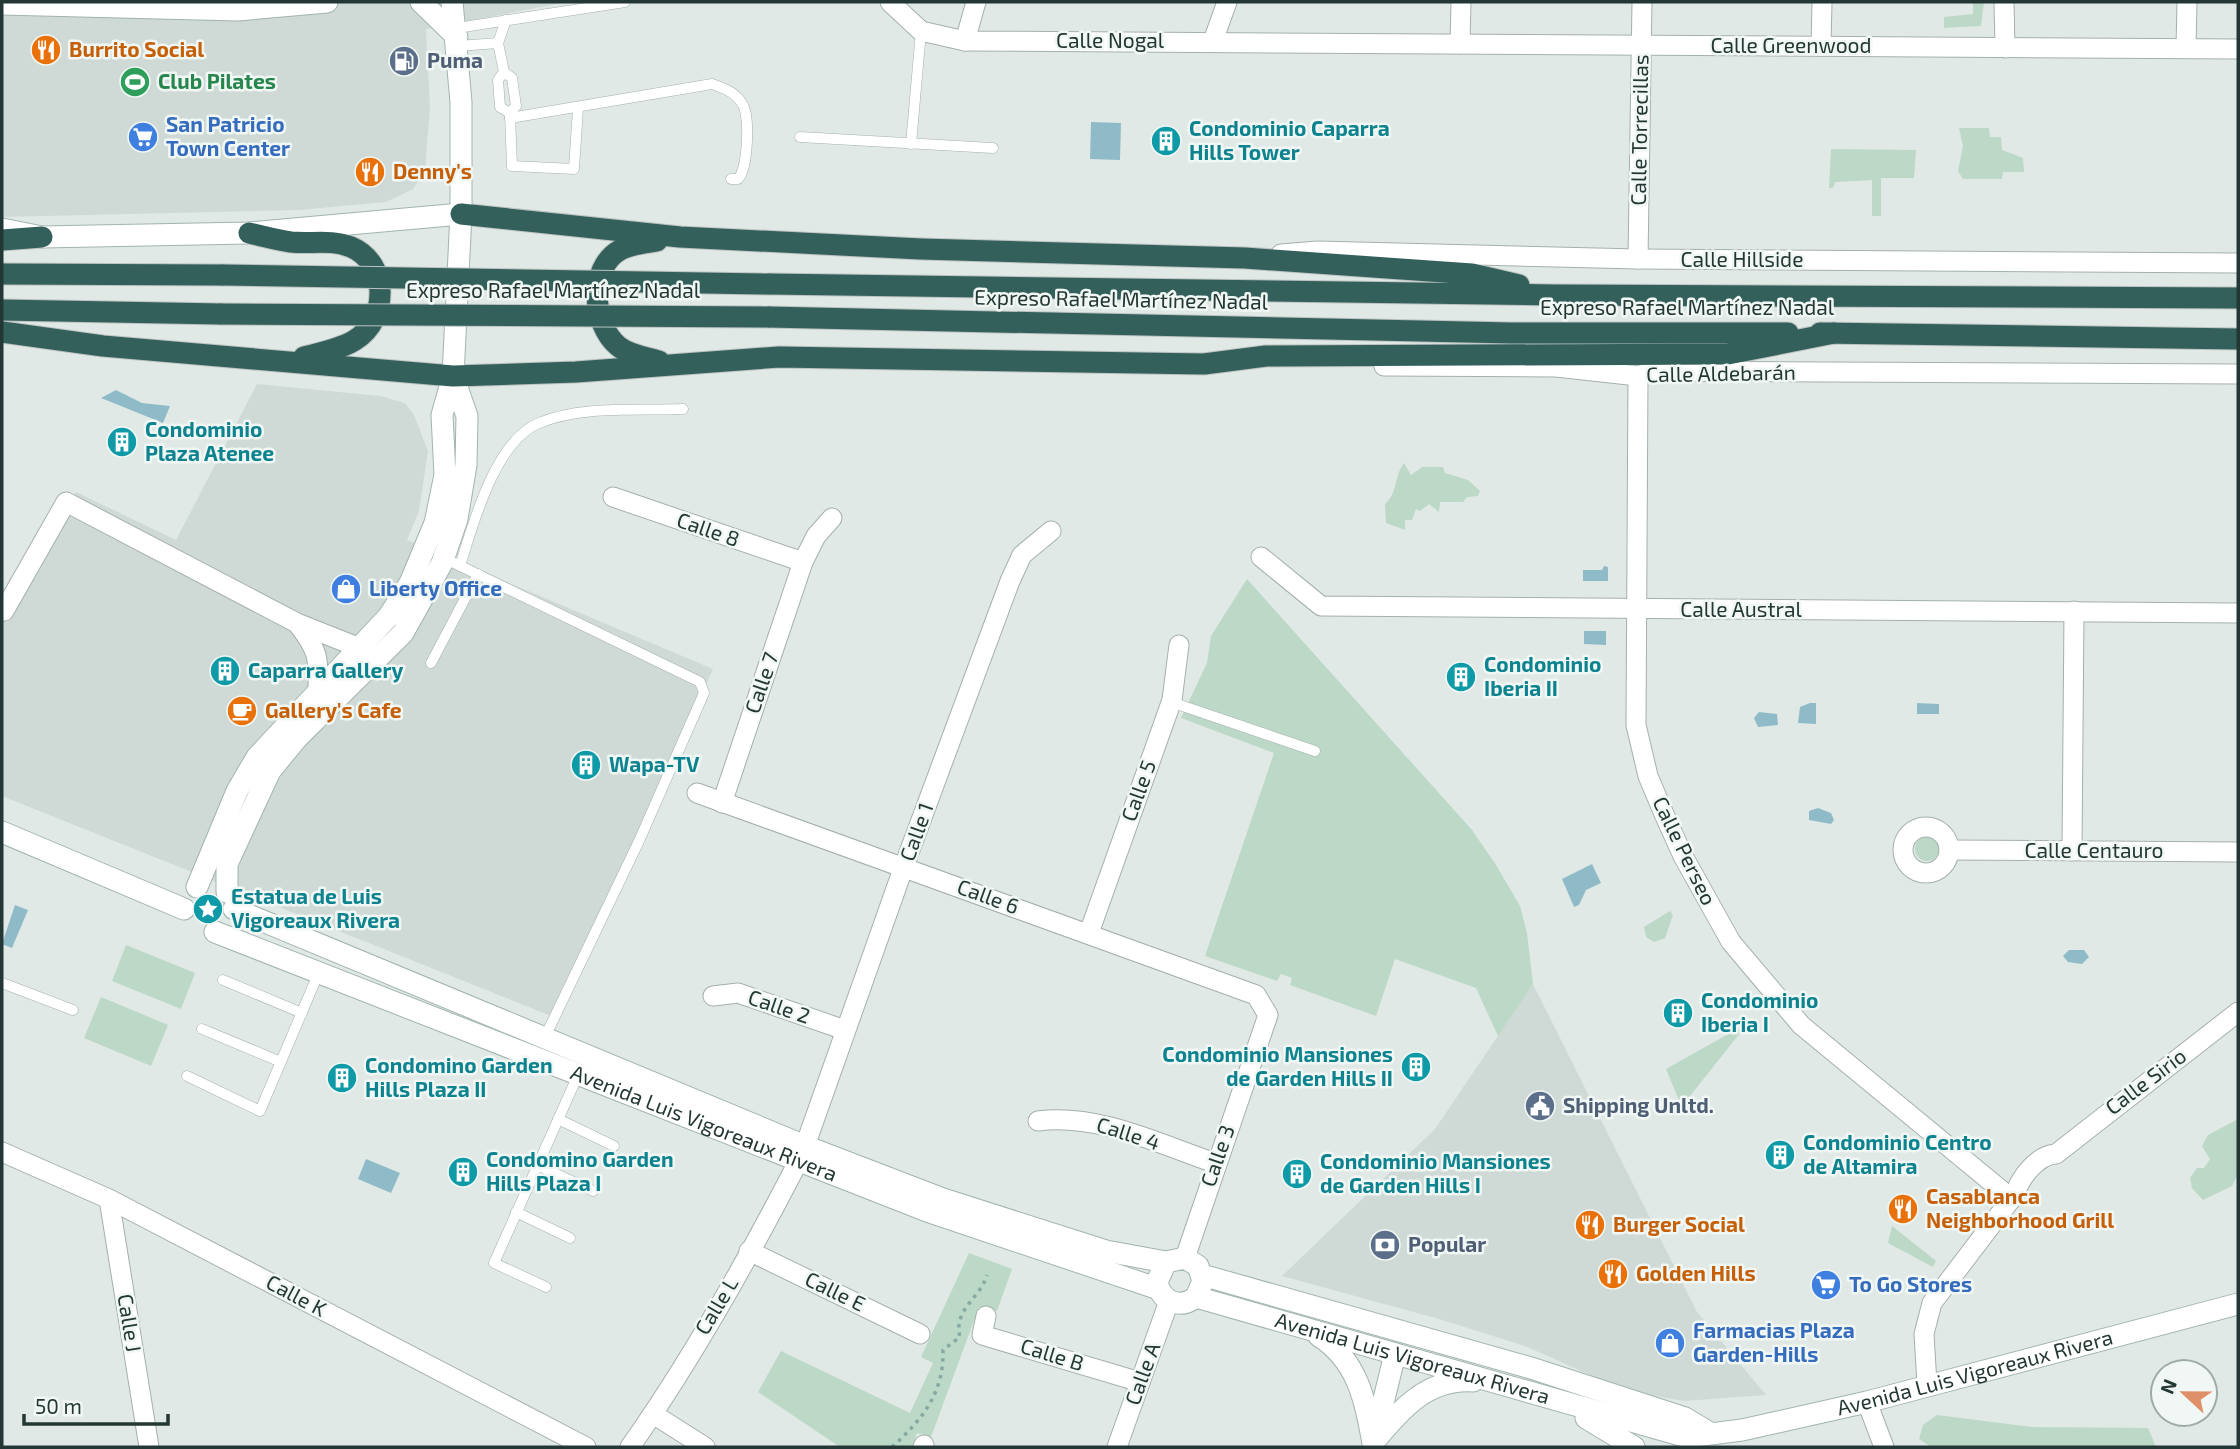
<svg xmlns="http://www.w3.org/2000/svg" width="2240" height="1449" font-family="'Exo 2',sans-serif">
<style>
.built{fill:#cfd9d5}
.green{fill:#bcd8c6}
.water{fill:#8fbbc8}
.lines{fill:none;stroke-linecap:round;stroke-linejoin:round}
.lane-casing{stroke:#a4b0ad;stroke-width:11}
.street-casing{stroke:#a4b0ad;stroke-width:21}
.secondary-casing{stroke:#a1b4af;stroke-width:23}
.highway-casing{stroke:#bdc3c2;stroke-width:23}
.path{stroke:#85a9a1;stroke-width:3.5;stroke-dasharray:3.5 5;stroke-linecap:butt}
.lane{stroke:#fff;stroke-width:10}
.street{stroke:#fff;stroke-width:19}
.secondary{stroke:#fff;stroke-width:21}
.highway{stroke:#33605b;stroke-width:21}
.highway-bridge-casing{stroke:#bdc3c2;stroke-width:23;stroke-linecap:butt}
.highway-bridge{stroke:#33605b;stroke-width:21}
.labels{text-anchor:middle;stroke-width:5;stroke-linejoin:round;paint-order:stroke}
.street-label{font-size:21px;fill:#233834;stroke:#f1f7f4}
.food-label{font-size:21px;font-weight:bold;fill:#c56008;stroke:#f1f7f4;text-anchor:start}
.service-label{font-size:21px;font-weight:bold;fill:#4e5e75;stroke:#f1f7f4;text-anchor:start}
.leisure-label{font-size:21px;font-weight:bold;fill:#27864d;stroke:#f1f7f4;text-anchor:start}
.shop-label{font-size:21px;font-weight:bold;fill:#366cbe;stroke:#f1f7f4;text-anchor:start}
.culture-label{font-size:21px;font-weight:bold;fill:#0d838f;stroke:#f1f7f4;text-anchor:start}
</style>
<rect width="100%" height="100%" fill="#e1e9e6"/>
<g class="built">
<polygon points="2,2 567,2 426,29 430,108 425,169 413,189 386,202 299,210 2,217"/>
<polygon points="257,384 380,396 405,403 414,415 428,451 419,511 407,540 713,669 556,1018 2,796 2,609 76,492 176,540"/>
<polygon points="1533,984 1697,1312 1766,1395 1684,1401 1626,1391 1525,1346 1439,1319 1282,1276 1435,1129"/>
</g>
<g class="green">
<polygon points="1973,2 1984,2 1981,26 1944,28 1944,17 1973,14"/>
<polygon points="1959,128 1989,128 1990,137 2001,137 2002,150 2023,158 2024,172 2003,172 2002,179 1963,179 1958,171 1963,146"/>
<polygon points="1831,149 1916,150 1914,178 1881,178 1881,216 1872,216 1872,180 1835,182 1833,188 1829,188"/>
<path d="M1404 463 1411 475 1422 467H1443L1445 473 1468 480 1480 491 1478 496 1467 497 1463 502H1440L1439 512 1429 504 1420 511 1416 509 1412 520H1405V530L1386 523 1385 504C1398 493 1394 476 1404 463Z"/>
<polygon points="1247,579 1472,830 1496,865 1520,906 1527,933 1533,984 1498,1036 1476,988 1395,959 1376,1016 1290,985 1292,978 1281,974 1277,981 1205,956 1274,753 1181,718 1207,663 1211,636"/>
<circle cx="1927" cy="849" r="12"/>
<polygon points="1670,911 1673,915 1665,938 1654,942 1646,937 1644,927"/>
<polygon points="126,945 195,973 181,1009 112,981"/>
<polygon points="101,997 168,1025 151,1066 84,1038"/>
<polygon points="1748,1023 1682,1106 1681,1105 1666,1069"/>
<polygon points="2238,1119 2238,1174 2232,1186 2203,1200 2192,1188 2190,1178 2197,1168 2204,1168 2210,1159 2202,1146 2208,1135"/>
<polygon points="1892,1226 1936,1261 1933,1267 1888,1243"/>
<polygon points="969,1253 1012,1269 997,1311 979,1307 931,1437 917,1433 912,1447 840,1447 758,1392 781,1351 910,1413 933,1363 921,1357"/>
<polygon points="1937,1415 2032,1427 2148,1428 2156,1447 1931,1447 1919,1439 1923,1425"/>
</g>
<g class="water">
<polygon points="1091,122 1121,123 1120,160 1090,159"/>
<polygon points="116,390 142,403 170,406 163,423 101,398"/>
<polygon points="1604,566 1608,567 1608,581 1583,581 1583,570 1602,570"/>
<polygon points="1584,631 1606,631 1606,645 1584,644"/>
<polygon points="1810,703 1816,703 1816,724 1798,723 1800,707"/>
<polygon points="1917,703 1939,704 1939,714 1917,714"/>
<polygon points="1759,712 1777,714 1778,725 1758,727 1754,718"/>
<polygon points="1818,808 1831,813 1834,820 1831,824 1809,820 1809,811"/>
<polygon points="1592,864 1601,883 1586,890 1579,905 1574,907 1562,879"/>
<polygon points="15,905 28,910 12,948 2,944"/>
<polygon points="2069,950 2084,950 2089,957 2082,964 2068,962 2063,956"/>
<polygon points="366,1159 400,1173 391,1193 358,1179"/>
</g>
<g class="lines">
<g class="lane-casing">
<g id="lane">
<polyline points="457,28 625,2"/>
<polyline points="498,43 504,72 512,78 516,106 510,113 500,107 498,80 504,72"/>
<polyline points="458,46 498,43 506,20"/>
<polyline points="510,114 512,166 574,169 578,108"/>
<path d="M510 118 712 84C725 89 736 92 743 105 750 118 748 169 738 179H731"/>
<polyline points="800,137 993,148"/>
<polyline points="911,144 921,31"/>
<polyline points="444,558 700,682 704,693 639,841 545,1037"/>
<path d="M460 566C473 524 495 441 539 423 582 405 638 411 683 409"/>
<polyline points="431,663 478,574"/>
<polyline points="1171,702 1315,751"/>
<polyline points="223,980 302,1013"/>
<polyline points="2,983 73,1010"/>
<polyline points="202,1029 281,1062"/>
<polyline points="187,1076 260,1111 319,972"/>
<polyline points="558,1119 614,1146"/>
<polyline points="537,1165 593,1191"/>
<polyline points="516,1212 570,1238"/>
<polyline points="546,1287 494,1263 578,1075"/>
</g>
</g>
<g class="street-casing">
<g id="street">
<polyline points="890,2 921,31 965,41 2238,49"/>
<polyline points="2004,2 2005,48"/>
<polyline points="965,41 976,2"/>
<polyline points="1213,41 1227,2"/>
<polyline points="1460,44 1461,2"/>
<polyline points="1821,46 1822,2"/>
<polyline points="2186,48 2187,2"/>
<polyline points="1281,254 1318,251 1638,259 2238,263"/>
<polyline points="1638,259 1642,2"/>
<polyline points="1384,366 1556,367 1638,376 1654,371 2238,374"/>
<polyline points="1638,376 1636,725 1648,776 1664,814 1683,856 1731,942 1801,1025 2012,1199"/>
<polyline points="613,497 803,562"/>
<polyline points="1261,557 1321,606 2238,613"/>
<polyline points="4,611 66,502 297,623 360,648"/>
<path d="M297 623C318 650 319 657 318 691"/>
<polyline points="697,793 1256,995 1268,1015 1185,1258"/>
<polyline points="722,803 803,562 816,536 832,518"/>
<circle cx="1926" cy="850" r="23"/>
<polyline points="1949,850 2238,852"/>
<polyline points="2072,851 2074,611"/>
<polyline points="1089,933 1172,700 1179,645"/>
<polyline points="713,996 738,993 845,1030"/>
<path d="M1038 1121C1098 1113 1159 1144 1215 1163"/>
<polyline points="805,1146 904,866 1010,581 1022,555 1051,531"/>
<polyline points="2,1152 109,1199 586,1447"/>
<polyline points="109,1199 149,1447"/>
<polyline points="749,1251 920,1334"/>
<polyline points="986,1316 982,1335 1140,1382"/>
<path d="M1927 1384 1924 1334 1932 1303 2015 1194C2020 1178 2037 1155 2056 1154L2238 1012"/>
<polyline points="1867,1402 1884,1447"/>
<polyline points="653,1414 705,1447"/>
<path d="M630 1447C693 1358 748 1259 798 1162"/>
<polyline points="923,1447 924,1445"/>
<polyline points="1117,1447 1169,1301"/>
</g>
</g>
<g class="secondary-casing">
<g id="secondary">
<polyline points="421,2 457,37"/>
<polyline points="2,4 238,10 327,2"/>
<polyline points="2,229 42,237 249,233 461,214"/>
<polyline points="2,832 184,909"/>
<polyline points="197,887 237,791 257,757 389,616 410,583 435,523 445,475 442,415 453,376 461,214 461,102 452,2"/>
<polyline points="227,892 227,864 270,771 297,738 403,633 442,563 457,519 466,465 467,416 453,376"/>
<polyline points="234,909 805,1146 943,1199 1106,1251 1166,1262"/>
<path id="s1" d="M215 932 927 1211 1159 1289"/>
<polyline points="1202,1275 1531,1368 1685,1418 1710,1433"/>
<path id="s2" d="M1196 1297 1203 1281 1198 1266 1185 1258 1166 1262 1157 1282C1161 1301 1179 1310 1196 1297L1687 1437 1742 1430 1867 1402 2238 1304"/>
<path d="M1319 1336C1358 1361 1365 1400 1373 1443"/>
<polyline points="1586,1418 1634,1447"/>
<polyline points="1375,1436 1395,1354"/>
<path d="M1373 1443C1400 1410 1427 1378 1473 1381"/>
</g>
</g>
<g class="highway-casing">
<g id="highway">
<polyline points="461,214 680,237 921,249 1245,258 1472,274 1519,285"/>
<path d="M249 233C263 236 277 240 291 242 312 244 331 239 351 247 389 263 389 319 355 340 341 349 320 353 304 357"/>
<polyline points="2,240 42,237"/>
<path d="M657 241C645 243 631 244 620 250 588 268 592 324 618 346 629 355 645 357 659 361"/>
<polyline points="2,274 223,275"/>
<polyline points="769,284 1555,295 2238,298"/>
<polyline points="2,310 221,314"/>
<polyline points="768,317 1511,333 1788,333"/>
<polyline points="2,332 103,346 453,376 576,372 779,357 1204,364 1266,356 1728,354 1834,333"/>
<polyline points="1820,333 2238,339"/>
</g>
</g>
<path class="path" d="M892 1447C922 1420 944 1393 943 1350L960 1337C953 1309 980 1299 987 1275"/>
<use href="#lane" class="lane"/>
<use href="#street" class="street"/>
<use href="#secondary" class="secondary"/>
<use href="#highway" class="highway"/>
<g class="highway-bridge-casing">
<g id="highway-bridge">
<polyline points="223,275 769,284"/>
<polyline points="221,314 768,317"/>
</g>
</g>
<use href="#highway-bridge" class="highway-bridge"/>
</g>
<defs>
<g id="restaurant-disc" transform="scale(1.575)"><circle r="9.5" fill="#e8710a" stroke="#f1f7f4"/><path d="M-5-6h1v4h1v-4h1v4h1v-4h1v5L-1.5 .5V6h-2V.5L-5-1ZM5-6V6H3V1.5H1.5Q1.5-4 5-6Z" fill="#fff"/></g>
<g id="fuel-disc" transform="scale(1.575)"><circle r="9.5" fill="#5c6f8a" stroke="#f1f7f4"/><path d="M-5.5-6h7V0h2V4h1.3V-2.5L3-4.5l.8-.8L6-3V5H2.5V1h-1V6h-7ZM-4.2-4.7v3.2H.2V-4.7Z" fill="#fff"/></g>
<g id="stadium-disc" transform="scale(1.575)"><circle r="9.5" fill="#2e9e5b" stroke="#f1f7f4"/><path d="M0-5a6.5 5 0 1 0 0 10a6.5 5 0 1 0 0-10ZM-3.5-1.8h7v3.6h-7Z" fill="#fff"/></g>
<g id="supermarket-disc" transform="scale(1.575)"><circle r="9.5" fill="#3f7fe0" stroke="#f1f7f4"/><path d="M-6-5.5h2.5l.6 2H6L4.5 2H-2.5L-4.4-4H-6ZM-1.5 3.2a1.3 1.3 0 1 0 .1 0ZM3 3.2a1.3 1.3 0 1 0 .1 0Z" fill="#fff"/></g>
<g id="building-disc" transform="scale(1.575)"><circle r="9.5" fill="#0f9aa8" stroke="#f1f7f4"/><path d="M-4-6H4V6H1V3H-1V6H-4ZM-2.5-4.3h1.7v1.8h-1.7ZM.8-4.3h1.7v1.8H.8ZM-2.5-1h1.7V.8h-1.7ZM.8-1h1.7V.8H.8Z" fill="#fff"/></g>
<g id="shop-disc" transform="scale(1.575)"><circle r="9.5" fill="#3f7fe0" stroke="#f1f7f4"/><path d="M-5-2.5h2.3a2.7 3.5 0 0 1 5.4 0H5L5.5 6h-11ZM-1.5-2.5h3a1.5 2.3 0 0 0-3 0Z" fill="#fff"/></g>
<g id="cafe-disc" transform="scale(1.575)"><circle r="9.5" fill="#e8710a" stroke="#f1f7f4"/><path d="M-5.5-4.5H6V0H3Q3 3.5 0 3.5H-2.5Q-5.5 3.5-5.5 0ZM3-3.2v2h1.7v-2ZM-6 4.5H4V6H-6Z" fill="#fff"/></g>
<g id="sight-disc" transform="scale(1.575)"><circle r="9.5" fill="#0f9aa8" stroke="#f1f7f4"/><path d="M0-6L1.8-2.2L6-1.7L2.9 1.2L3.7 5.4L0 3.3L-3.7 5.4L-2.9 1.2L-6-1.7L-1.8-2.2Z" fill="#fff"/></g>
<g id="civic-disc" transform="scale(1.575)"><circle r="9.5" fill="#5c6f8a" stroke="#f1f7f4"/><path d="M-.6-6.5H3V-4.5H.6V-3L4-1V1h2V6H-6V1h2V-1L-.6-3ZM-1.2 2.5V6h2.4V2.5Z" fill="#fff"/></g>
<g id="bank-disc" transform="scale(1.575)"><circle r="9.5" fill="#5c6f8a" stroke="#f1f7f4"/><path d="M-6-4H6V4H-6ZM0-2.3a2.3 2.3 0 1 0 0 4.6a2.3 2.3 0 1 0 0-4.6Z" fill="#fff"/></g>
</defs>
<g fill-rule="evenodd">
<use href="#restaurant-disc" x="46" y="50"/>
<use href="#fuel-disc" x="404" y="61"/>
<use href="#stadium-disc" x="135" y="82"/>
<use href="#supermarket-disc" x="143" y="137"/>
<use href="#building-disc" x="1166" y="141"/>
<use href="#restaurant-disc" x="370" y="172"/>
<use href="#building-disc" x="122" y="442"/>
<use href="#shop-disc" x="346" y="589"/>
<use href="#building-disc" x="225" y="671"/>
<use href="#building-disc" x="1461" y="677"/>
<use href="#cafe-disc" x="242" y="711"/>
<use href="#building-disc" x="586" y="765"/>
<use href="#sight-disc" x="208" y="909"/>
<use href="#building-disc" x="1678" y="1013"/>
<use href="#building-disc" x="1416" y="1067"/>
<use href="#building-disc" x="342" y="1078"/>
<use href="#civic-disc" x="1540" y="1106"/>
<use href="#building-disc" x="1780" y="1155"/>
<use href="#building-disc" x="463" y="1172"/>
<use href="#building-disc" x="1297" y="1174"/>
<use href="#restaurant-disc" x="1903" y="1209"/>
<use href="#restaurant-disc" x="1590" y="1225"/>
<use href="#bank-disc" x="1385" y="1245"/>
<use href="#restaurant-disc" x="1613" y="1274"/>
<use href="#supermarket-disc" x="1826" y="1285"/>
<use href="#shop-disc" x="1670" y="1343"/>
</g>
<g class="labels">
<g class="street-label">
<text x="1110" y="48">Calle Nogal</text>
<text x="1791" y="53">Calle Greenwood</text>
<text transform="translate(1640 130) rotate(-89)" y="7">Calle Torrecillas</text>
<text x="1742" y="267">Calle Hillside</text>
<text x="553" y="298">Expreso Rafael Martínez Nadal</text>
<text transform="translate(1121 300) rotate(1)" y="7">Expreso Rafael Martínez Nadal</text>
<text x="1687" y="315">Expreso Rafael Martínez Nadal</text>
<text transform="translate(1721 374) rotate(-1)" y="7">Calle Aldebarán</text>
<text transform="translate(708 530) rotate(19)" y="7">Calle 8</text>
<text x="1741" y="617">Calle Austral</text>
<text transform="translate(762 683) rotate(-71)" y="7">Calle 7</text>
<text transform="translate(1139 791) rotate(-70)" y="7">Calle 5</text>
<text transform="translate(917 832) rotate(-70)" y="7">Calle 1</text>
<text transform="translate(1684 851) rotate(64)" y="7">Calle Perseo</text>
<text x="2094" y="858">Calle Centauro</text>
<text transform="translate(988 897) rotate(20)" y="7">Calle 6</text>
<text transform="translate(779 1007) rotate(19)" y="7">Calle 2</text>
<text transform="translate(2146 1082) rotate(-37)" y="7">Calle Sirio</text>
<text dy="7" stroke="none"><textPath href="#s1" startOffset="525">Avenida Luis Vigoreaux Rivera</textPath></text>
<text transform="translate(1128 1134) rotate(18)" y="7">Calle 4</text>
<text transform="translate(1218 1156) rotate(-71)" y="7">Calle 3</text>
<text transform="translate(835 1292) rotate(26)" y="7">Calle E</text>
<text transform="translate(296 1296) rotate(28)" y="7">Calle K</text>
<text transform="translate(717 1306) rotate(-59)" y="7">Calle L</text>
<text transform="translate(129 1323) rotate(81)" y="7">Calle J</text>
<text transform="translate(1052 1355) rotate(17)" y="7">Calle B</text>
<text dy="7" stroke="none"><textPath href="#s2" startOffset="366">Avenida Luis Vigoreaux Rivera</textPath></text>
<text dy="7" stroke="none"><textPath href="#s2" startOffset="947">Avenida Luis Vigoreaux Rivera</textPath></text>
<text transform="translate(1143 1374) rotate(-70)" y="7">Calle A</text>
</g>
<g class="food-label">
<text x="69" y="57">Burrito Social</text>
<text x="393" y="179">Denny's</text>
<text x="265" y="718">Gallery's Cafe</text>
<text x="1926" y="1204">Casablanca<tspan x="1926" dy="24">Neighborhood Grill</tspan></text>
<text x="1613" y="1232">Burger Social</text>
<text x="1636" y="1281">Golden Hills</text>
</g>
<g class="service-label">
<text x="427" y="68">Puma</text>
<text x="1563" y="1113">Shipping Unltd.</text>
<text x="1408" y="1252">Popular</text>
</g>
<g class="leisure-label">
<text x="158" y="89">Club Pilates</text>
</g>
<g class="shop-label">
<text x="166" y="132">San Patricio<tspan x="166" dy="24">Town Center</tspan></text>
<text x="369" y="596">Liberty Office</text>
<text x="1849" y="1292">To Go Stores</text>
<text x="1693" y="1338">Farmacias Plaza<tspan x="1693" dy="24">Garden-Hills</tspan></text>
</g>
<g class="culture-label">
<text x="1189" y="136">Condominio Caparra<tspan x="1189" dy="24">Hills Tower</tspan></text>
<text x="145" y="437">Condominio<tspan x="145" dy="24">Plaza Atenee</tspan></text>
<text x="1484" y="672">Condominio<tspan x="1484" dy="24">Iberia II</tspan></text>
<text x="248" y="678">Caparra Gallery</text>
<text x="609" y="772">Wapa-TV</text>
<text x="231" y="904">Estatua de Luis<tspan x="231" dy="24">Vigoreaux Rivera</tspan></text>
<text x="1701" y="1008">Condominio<tspan x="1701" dy="24">Iberia I</tspan></text>
<text x="1393" y="1062" text-anchor="end">Condominio Mansiones<tspan x="1393" dy="24">de Garden Hills II</tspan></text>
<text x="365" y="1073">Condomino Garden<tspan x="365" dy="24">Hills Plaza II</tspan></text>
<text x="1803" y="1150">Condominio Centro<tspan x="1803" dy="24">de Altamira</tspan></text>
<text x="486" y="1167">Condomino Garden<tspan x="486" dy="24">Hills Plaza I</tspan></text>
<text x="1320" y="1169">Condominio Mansiones<tspan x="1320" dy="24">de Garden Hills I</tspan></text>
</g>
</g>
<rect width="2240" height="1449" fill="none" stroke="#233834" stroke-width="7"/>
<g transform="translate(2184 1393) rotate(292)"><circle r="33" fill="#f1f7f4" stroke="#9faba7" stroke-width="2"/>
<path d="M0-5L12 26L0 18L-12 26Z" fill="#e09068"/>
<text y="-10" font-size="19" font-weight="bold" text-anchor="middle" fill="#233834">N</text>
</g>
<path d="M24 1414v10h144v-10" fill="none" stroke="#233834" stroke-width="3.5"/>
<text x="35" y="1414" font-size="21" fill="#233834" stroke="#f1f7f4" stroke-width="5" paint-order="stroke">50 m</text>
</svg>
